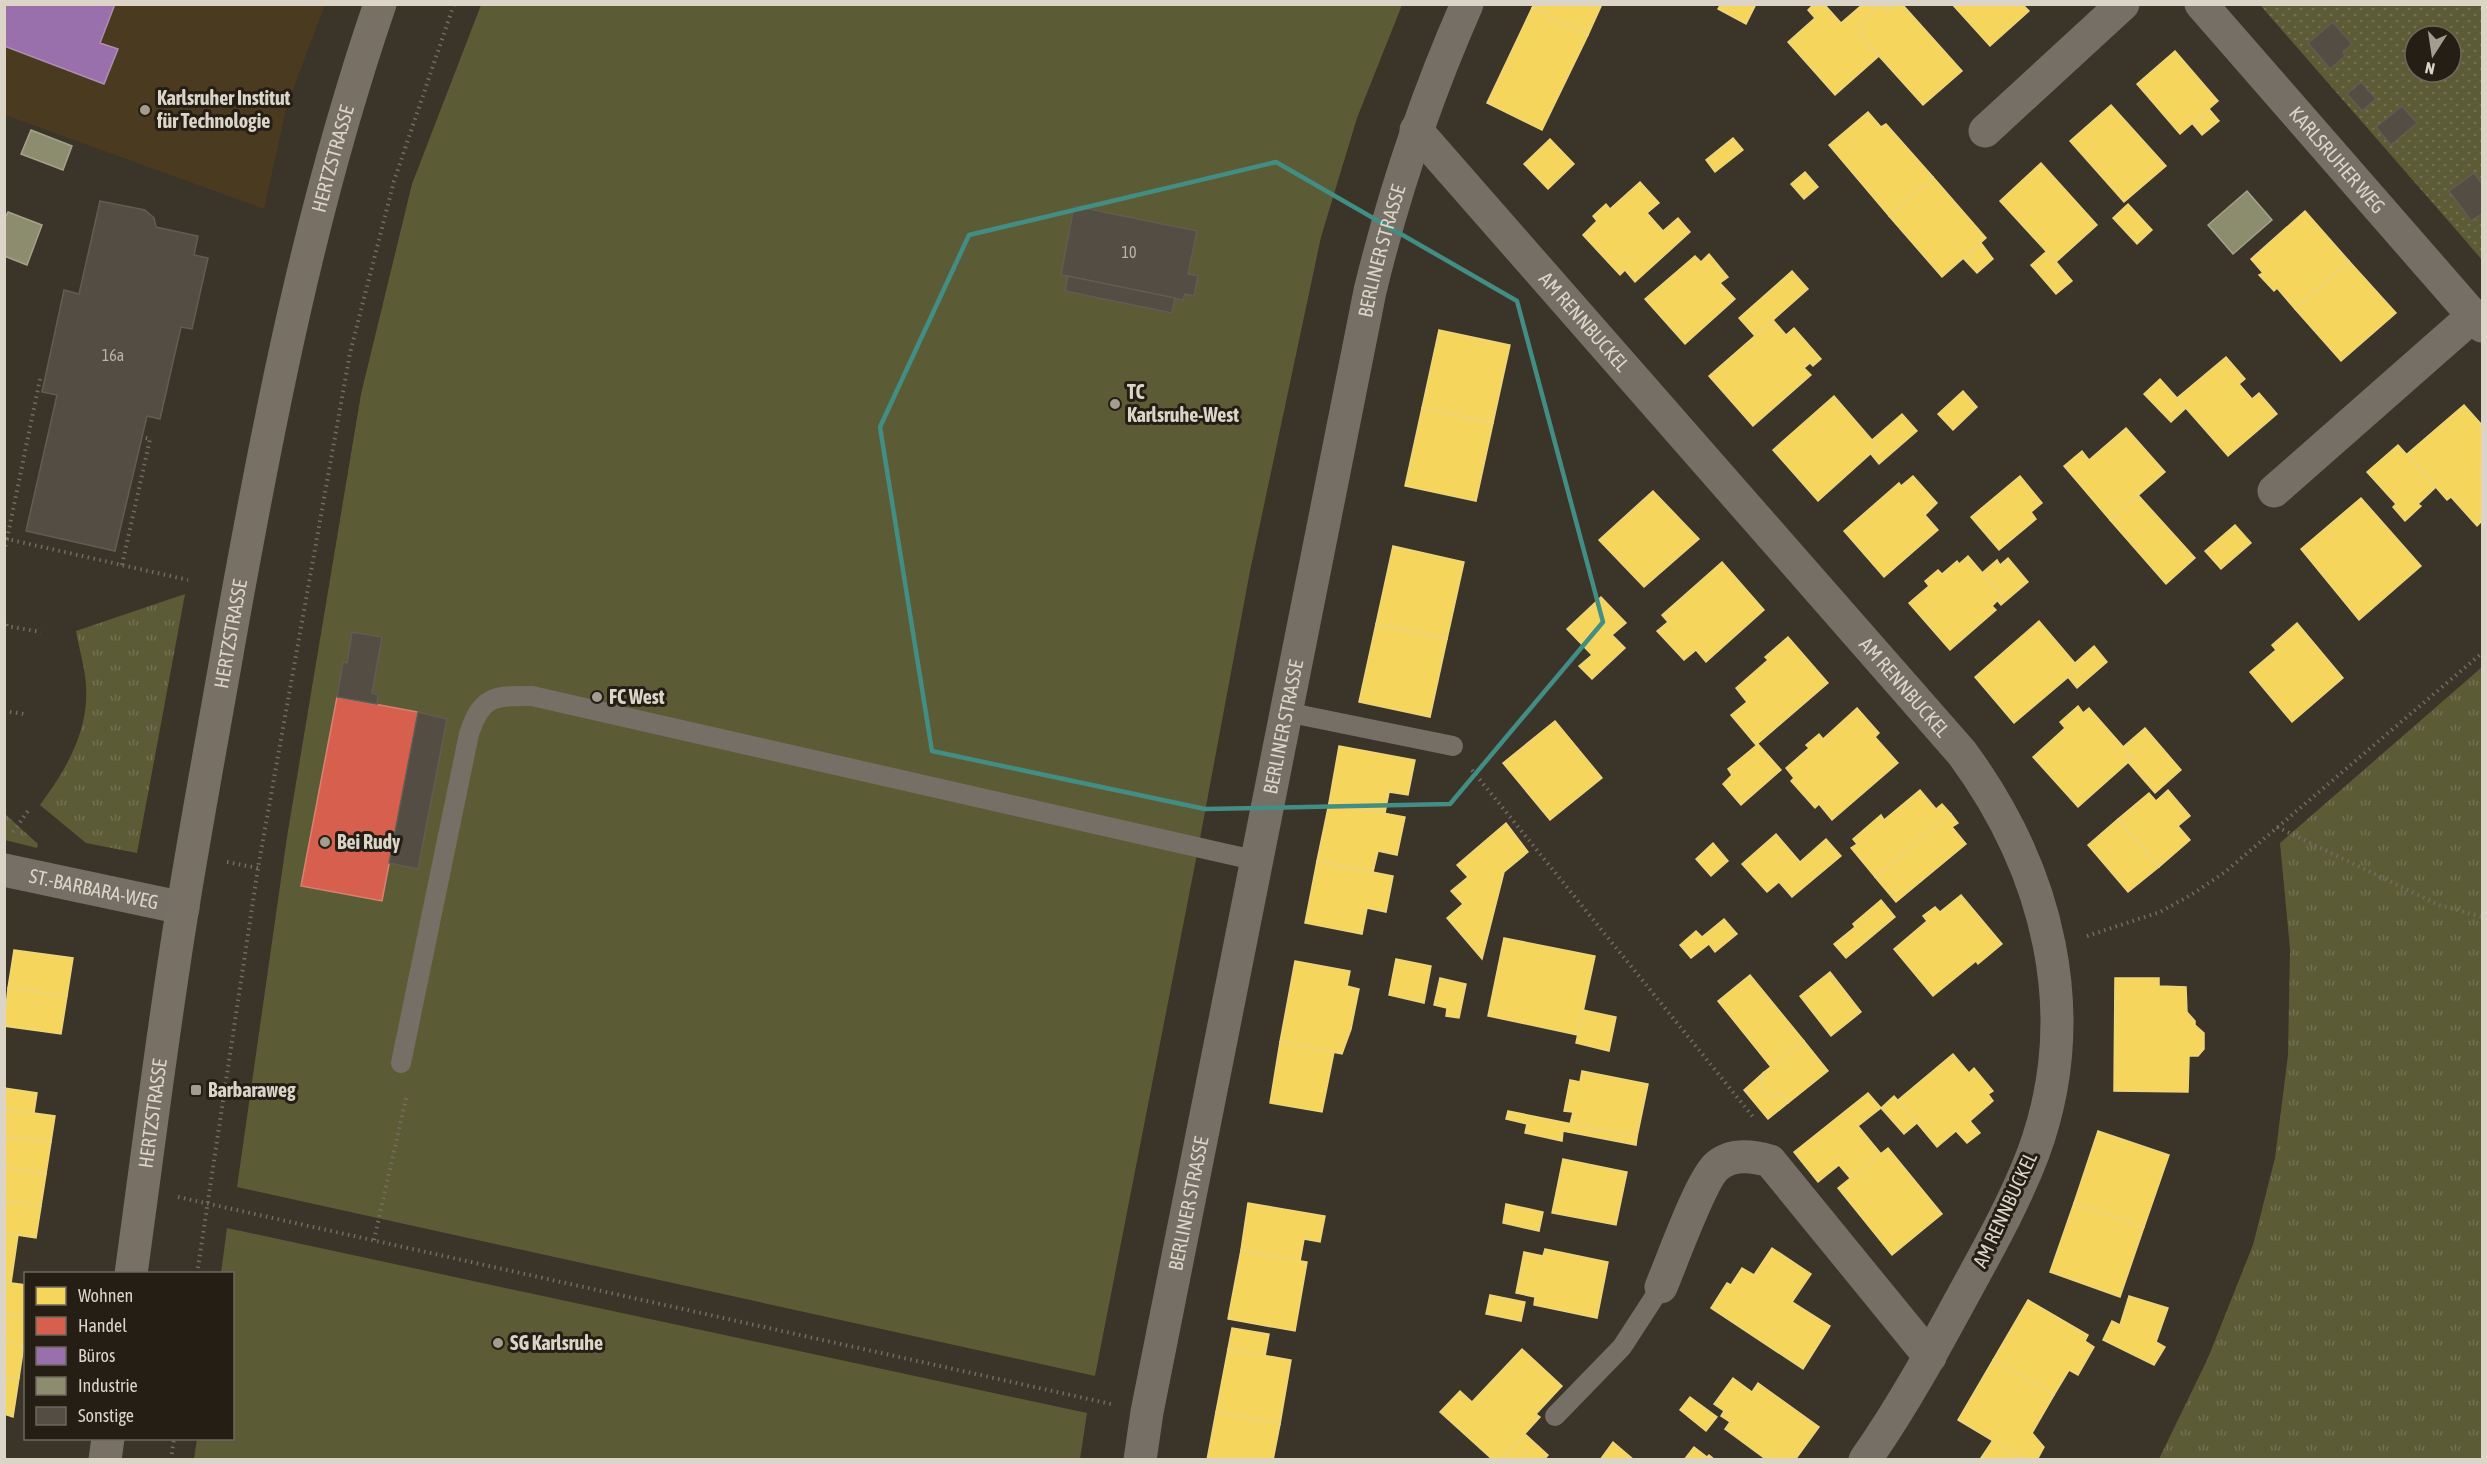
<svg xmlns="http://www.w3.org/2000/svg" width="2487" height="1464" font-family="'Asap Condensed',sans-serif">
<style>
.built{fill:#4a3a1f}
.grass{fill:url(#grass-tufts)}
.garden{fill:url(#garden-dots);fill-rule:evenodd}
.pitch{fill:#5b5c36}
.homes{fill:#f6d55c;stroke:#eed57c;stroke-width:1.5}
.shops{fill:#d6604d;stroke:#d88372;stroke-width:1.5}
.offices{fill:#9970ab;stroke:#ad8eb3;stroke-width:1.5}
.industry{fill:#8c8c6e;stroke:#a4a289;stroke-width:1.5}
.building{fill:#534d44;stroke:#625c52;stroke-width:1.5}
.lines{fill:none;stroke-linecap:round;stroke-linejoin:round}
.path{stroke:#726c64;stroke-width:4;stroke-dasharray:1.5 4.5;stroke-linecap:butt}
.service{stroke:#766f66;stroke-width:20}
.minor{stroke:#766f66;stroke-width:33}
.secondary{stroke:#797065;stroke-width:33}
.marked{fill:none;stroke:#428e84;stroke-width:4.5;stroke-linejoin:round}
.poi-dot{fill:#a49c8f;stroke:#241e15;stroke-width:2}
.labels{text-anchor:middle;stroke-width:6;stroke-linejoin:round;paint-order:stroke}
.number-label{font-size:16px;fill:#bab2a6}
.poi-label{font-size:20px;font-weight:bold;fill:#dcd4c7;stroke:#241e15;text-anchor:start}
.street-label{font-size:20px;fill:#dcd4c7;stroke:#241e15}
</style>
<defs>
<pattern id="grass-tufts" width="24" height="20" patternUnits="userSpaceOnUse" patternTransform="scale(1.5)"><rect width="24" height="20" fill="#5b5c36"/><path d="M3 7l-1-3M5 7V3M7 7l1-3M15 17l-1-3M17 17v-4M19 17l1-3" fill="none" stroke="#727252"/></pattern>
<pattern id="garden-dots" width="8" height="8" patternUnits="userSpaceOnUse" patternTransform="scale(1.5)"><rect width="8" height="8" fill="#5b5c36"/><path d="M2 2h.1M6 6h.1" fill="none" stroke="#727252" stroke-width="1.8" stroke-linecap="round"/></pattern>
</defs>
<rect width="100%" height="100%" fill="#3b3428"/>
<polygon class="built" points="4,5 325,5 287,105 264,209 5,115"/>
<g class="grass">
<path d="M185 594 137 853 86 843 40 805C66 770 89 731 86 686 85 667 79 649 76 631Z"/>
<polygon points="2482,667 2482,1459 2159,1459 2208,1358 2253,1245 2275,1158 2288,1055 2290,949 2280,843"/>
<polygon points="5,814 38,844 37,848 5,840"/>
</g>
<path class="garden" d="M2260 5H2482V260L2458 232ZM2415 36H2451V72H2415Z"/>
<g class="pitch">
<polygon points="481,5 1402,5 1357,118 1321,237 1250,571 1198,849 1095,1376 237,1187 287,837 361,394 412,184"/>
<polygon points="227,1228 1087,1413 1080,1459 194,1459 197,1439 232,1438 232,1274 221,1273"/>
</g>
<g class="homes">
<polygon points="1534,4 1602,4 1588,35 1532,8"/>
<polygon points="1721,4 1752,4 1755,6 1746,24 1718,9"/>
<polygon points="1814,4 1824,4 1841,23 1863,4 1881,4 1858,25 1864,32 1860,35 1879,56 1835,95 1788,42 1815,18 1808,10"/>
<polygon points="1881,4 1887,11 1894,4 1902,4 1962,71 1923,105 1860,35 1864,32 1858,25"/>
<polygon points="1882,4 1894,4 1887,11"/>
<polygon points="1952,4 2022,4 2029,11 1990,46"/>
<polygon points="1532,8 1588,35 1542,130 1487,103"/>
<polygon points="2175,51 2218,101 2180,134 2137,84"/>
<polygon points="2111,105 2166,166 2124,202 2070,141"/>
<polygon points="2209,109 2219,121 2202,135 2192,123"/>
<polygon points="1868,112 1881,127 1886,124 1933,177 1889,216 1829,145"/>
<polygon points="1733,138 1743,150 1715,172 1706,160"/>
<polygon points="1550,139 1574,164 1548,189 1524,164"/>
<polygon points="2041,163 2097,225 2056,262 2000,201"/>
<polygon points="1805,172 1818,187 1804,199 1791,184"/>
<polygon points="1933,177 1986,238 1942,277 1889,216"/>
<polygon points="1640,182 1659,203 1647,213 1663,231 1678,218 1690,232 1635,282 1625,270 1620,275 1583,235 1597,221 1593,216 1606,204 1610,209"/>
<polygon points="2128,204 2152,230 2137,244 2113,218"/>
<polygon points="2305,211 2349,261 2295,309 2277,288 2274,291 2259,275 2263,273 2251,259"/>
<polygon points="1981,243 1993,259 1977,273 1963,258"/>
<polygon points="2047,251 2072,281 2056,294 2031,265"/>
<polygon points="1709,254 1728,277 1720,283 1735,299 1685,344 1645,299 1695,256 1701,262"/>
<polygon points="2349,261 2396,313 2341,361 2295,309"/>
<polygon points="1792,271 1808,289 1755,336 1739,318"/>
<polygon points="1773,320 1786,335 1794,328 1821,359 1813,366 1810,363 1804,368 1811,375 1753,426 1709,376"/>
<polygon points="1439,330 1510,345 1493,423 1422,408"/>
<polygon points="2226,357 2245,379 2239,384 2252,399 2259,393 2277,414 2228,456 2177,398"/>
<polygon points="2160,379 2186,408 2171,422 2144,394"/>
<polygon points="1963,391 1977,407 1953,430 1938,414"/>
<polygon points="1834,396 1878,447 1818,501 1773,450"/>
<polygon points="2464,405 2482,425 2482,472 2480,474 2482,477 2482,521 2477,526 2451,497 2447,500 2407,454"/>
<polygon points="1422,408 1493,423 1476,501 1405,486"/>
<polygon points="1902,414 1917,431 1879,464 1871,454 1878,447 1872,440"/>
<polygon points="2126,428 2165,472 2110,520 2064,466 2082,451 2089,460"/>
<polygon points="2398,445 2436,487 2418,504 2421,506 2405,521 2393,507 2396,504 2367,472"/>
<polygon points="1913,476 1937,503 1925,515 1938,530 1884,577 1844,531 1899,483 1901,486"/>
<polygon points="2020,476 2042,503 2031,512 2036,519 1999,550 1971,517"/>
<polygon points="1653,491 1699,539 1644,587 1599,540"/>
<polygon points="2138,495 2195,558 2166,584 2110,520"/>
<polygon points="2361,498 2421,566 2359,620 2301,549"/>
<polygon points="2235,525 2251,543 2221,569 2205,551"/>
<polygon points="1393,546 1464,562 1447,639 1376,624"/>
<polygon points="1968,556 2002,596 1992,606 1996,610 1950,650 1909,603 1929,586 1925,581 1938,570 1942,574 1957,561 1959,564"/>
<polygon points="2008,558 2028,582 2001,605 1997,600 2002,596 1982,573 1997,560 2000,565"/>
<polygon points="1722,562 1764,610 1706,662 1696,650 1684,660 1657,631 1668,622 1662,615"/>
<polygon points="1601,597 1626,623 1612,635 1625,648 1592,679 1579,666 1592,655 1567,629"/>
<polygon points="2039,621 2079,668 2014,723 1975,677"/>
<polygon points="2297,623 2343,678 2292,722 2250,672 2276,650 2272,645"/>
<polygon points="1376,624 1447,639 1430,717 1359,702"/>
<polygon points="1788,637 1828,683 1756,745 1731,715 1747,702 1736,688 1768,660 1765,657"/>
<polygon points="2094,646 2107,662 2077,688 2068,677 2079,668 2075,663"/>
<polygon points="2078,706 2083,713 2089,708 2133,758 2078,807 2033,757 2065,728 2060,722"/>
<polygon points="1857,708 1879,733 1875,737 1898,763 1832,820 1819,804 1815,808 1791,781 1794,778 1786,768 1809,748 1806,745 1819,734 1823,739"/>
<polygon points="1555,721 1602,778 1550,820 1503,763"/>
<polygon points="2145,728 2181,770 2155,793 2128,762 2133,758 2123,747"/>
<polygon points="1758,744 1781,770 1741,805 1723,784 1732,775 1728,769"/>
<polygon points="1339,746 1415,760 1408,795 1389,792 1385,813 1329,803"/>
<polygon points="1920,790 1936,809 1942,804 1951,814 1875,877 1851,848 1857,844 1853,839 1881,815 1884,820"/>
<polygon points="2168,790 2190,816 2178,826 2190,840 2159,867 2118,819 2149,793 2156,801"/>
<polygon points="1329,803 1405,817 1397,855 1378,851 1373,872 1317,861"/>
<polygon points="1951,814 1958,823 1952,827 1966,844 1896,902 1875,877"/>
<polygon points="2118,819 2159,867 2128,892 2088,845"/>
<polygon points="1506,823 1528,852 1504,872 1482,959 1447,918 1463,904 1451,891 1468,877 1457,865"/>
<polygon points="1776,834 1800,862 1826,839 1841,856 1792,897 1779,882 1767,892 1742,864"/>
<polygon points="1713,843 1728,861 1711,876 1696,859"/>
<polygon points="1317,861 1393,876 1386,912 1367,908 1362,934 1305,923"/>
<polygon points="1961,895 2002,944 1978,964 1976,961 1933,996 1894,949 1927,921 1923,916 1935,907 1940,912"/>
<polygon points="1881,900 1895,917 1846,958 1834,944 1855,927 1853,924"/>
<polygon points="1724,919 1737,934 1715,952 1709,944 1691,958 1680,945 1696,931 1702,937"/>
<polygon points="1504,938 1595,956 1578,1035 1488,1016"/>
<polygon points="14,950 73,958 67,996 8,988"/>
<polygon points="1396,959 1431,966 1424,1003 1389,995"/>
<polygon points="1295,961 1350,971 1347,986 1359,989 1351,1029 1342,1054 1280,1042"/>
<polygon points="1830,972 1861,1012 1831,1036 1800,996"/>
<polygon points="1750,975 1804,1041 1771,1067 1718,1001"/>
<polygon points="1440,978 1466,984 1459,1018 1446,1016 1447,1008 1434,1005"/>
<polygon points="2115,978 2159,978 2159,986 2186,987 2187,1012 2195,1021 2195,1025 2204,1033 2204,1049 2198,1056 2189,1056 2188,1092 2114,1091"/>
<polygon points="8,988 67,996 61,1034 4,1026"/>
<polygon points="1583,1010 1616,1017 1609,1051 1576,1043"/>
<polygon points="1804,1041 1828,1071 1788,1103 1780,1094 1772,1096 1765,1093 1760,1084 1763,1073"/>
<polygon points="1280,1042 1334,1052 1322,1112 1270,1103"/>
<polygon points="1953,1054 1969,1073 1974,1068 1993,1091 1988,1094 1993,1101 1970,1121 1980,1133 1967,1143 1956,1131 1937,1147 1898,1100"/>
<polygon points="1582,1071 1648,1084 1637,1137 1570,1124 1573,1112 1564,1111 1570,1080 1580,1082"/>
<polygon points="1763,1073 1760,1084 1763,1091 1772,1096 1780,1094 1788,1103 1768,1119 1744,1090"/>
<polygon points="4,1088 37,1093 34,1113 4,1109"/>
<polygon points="1868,1093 1881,1108 1858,1126 1881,1154 1850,1178 1839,1165 1818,1182 1794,1152"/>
<polygon points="1894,1096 1917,1123 1904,1134 1881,1108"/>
<polygon points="4,1109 55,1116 51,1142 4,1136"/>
<polygon points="1508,1111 1637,1137 1636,1145 1563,1131 1562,1141 1525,1133 1527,1124 1506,1119"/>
<polygon points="2098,1131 2169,1155 2144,1227 2074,1203"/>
<polygon points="4,1136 51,1142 46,1174 4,1167"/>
<polygon points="1888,1148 1942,1214 1892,1255 1838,1188"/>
<polygon points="1563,1159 1627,1172 1616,1225 1552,1213"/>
<polygon points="4,1167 46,1174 41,1206 4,1200"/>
<polygon points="4,1200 41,1206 36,1238 4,1233"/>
<polygon points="1248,1203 1325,1216 1320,1242 1304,1239 1300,1261 1241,1250"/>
<polygon points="2074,1203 2144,1227 2120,1297 2050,1272"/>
<polygon points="1506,1204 1543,1212 1539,1231 1503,1223"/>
<polygon points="4,1233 18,1235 11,1283 4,1282"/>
<polygon points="1772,1248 1811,1274 1792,1302 1830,1326 1803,1369 1711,1308 1727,1283 1731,1285 1742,1268 1754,1275"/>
<polygon points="1545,1249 1608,1262 1597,1318 1534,1305 1535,1297 1516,1293 1524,1252 1543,1256"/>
<polygon points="1241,1250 1307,1262 1295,1331 1228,1319"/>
<polygon points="4,1282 26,1285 26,1317 4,1314"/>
<polygon points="1490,1295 1525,1302 1521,1321 1486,1314"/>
<polygon points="2129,1296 2168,1308 2156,1342 2165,1347 2154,1365 2103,1340 2112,1321 2120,1325"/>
<polygon points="2028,1300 2088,1335 2085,1341 2094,1347 2078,1375 2069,1370 2054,1395 1993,1360"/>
<polygon points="4,1314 26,1317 24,1345 4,1342"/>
<polygon points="1232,1328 1269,1334 1265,1356 1228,1349"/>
<polygon points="4,1342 24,1345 19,1378 4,1376"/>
<polygon points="1228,1349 1291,1360 1280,1424 1216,1412"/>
<polygon points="1522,1349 1562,1386 1536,1414 1540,1417 1501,1460 1493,1460 1440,1412 1460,1391 1472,1402"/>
<polygon points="1993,1360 2054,1395 2032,1433 2044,1447 2037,1460 2025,1460 1958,1420"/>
<polygon points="4,1376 19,1378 13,1417 4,1414"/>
<polygon points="1733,1378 1752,1392 1758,1383 1819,1427 1795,1460 1767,1460 1725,1429 1730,1422 1721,1416 1724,1411 1714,1404"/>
<polygon points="1690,1397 1717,1417 1706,1431 1680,1410"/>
<polygon points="1216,1412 1280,1424 1273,1460 1207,1460"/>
<polygon points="1525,1434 1548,1455 1544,1460 1501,1460"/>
<polygon points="1993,1440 2025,1460 1983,1460 1981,1458"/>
<polygon points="1613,1442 1634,1460 1600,1460"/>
<polygon points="1694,1447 1707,1457 1709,1455 1715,1460 1684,1460"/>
</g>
<polygon class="shops" points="337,697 418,712 382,901 301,886"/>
<polygon class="offices" points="4,4 115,4 100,43 118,49 104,84 4,46"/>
<g class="industry">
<polygon points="31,130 72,146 63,170 21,154"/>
<polygon points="2247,191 2272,220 2233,254 2208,225"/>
<polygon points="8,212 42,225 27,265 4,256 4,220"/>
</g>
<g class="building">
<polygon points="2333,22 2352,44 2343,52 2345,56 2330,69 2308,43"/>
<polygon points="2361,82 2376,99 2362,111 2347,94"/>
<polygon points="2402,106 2417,123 2391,145 2376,127"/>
<polygon points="2474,173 2482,184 2482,214 2471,221 2449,191"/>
<polygon points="100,201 145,210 154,218 156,227 198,236 194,255 208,258 192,329 181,327 160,419 147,416 115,551 26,531 57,395 42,392 64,290 79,294"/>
<polygon points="1074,206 1197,231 1188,274 1198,276 1194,296 1185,294 1183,300 1061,275"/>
<polygon points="1068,276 1175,298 1172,313 1065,291"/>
<polygon points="352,632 382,637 372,693 378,695 377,704 337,697 343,662 347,663"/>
<polygon points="418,712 447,719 418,869 389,863"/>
</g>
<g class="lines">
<g class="path">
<polyline points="7,539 40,379"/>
<polyline points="4,552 7,539 188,580"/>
<polyline points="122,565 150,439 142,437"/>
<polyline points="4,619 7,626 41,632"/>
<polyline points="4,711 24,714"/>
<polyline points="1472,770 1754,1118"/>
<polyline points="2277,827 2439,905 2482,917"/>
<polyline points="13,832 28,811"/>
<polyline points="227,862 258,868"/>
<polyline points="2087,936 2160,912 2191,895 2225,872 2482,653"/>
<polyline points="178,1197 1111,1404"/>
<polyline points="374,1240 407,1094"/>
<polyline points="197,1274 258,868 350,353 394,181 454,4"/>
<polyline points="171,1460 174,1438"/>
<polyline points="2482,1460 2482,1457"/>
</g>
<g class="service">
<polyline points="1286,712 1453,746"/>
<path d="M401 1063 469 734C482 695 494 696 532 696L1258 861"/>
<polyline points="1555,1416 1622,1347 1661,1287"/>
</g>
<g class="minor">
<path id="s1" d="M2201 4 2482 326"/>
<path id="s2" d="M1416 130 1962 753C2048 870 2085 1014 2033 1154 2015 1201 1991 1244 1967 1288 1935 1347 1903 1406 1865 1460"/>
<polyline points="1985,131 2123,4"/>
<polyline points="2274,491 2474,315"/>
<path id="s3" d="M4 870 183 908"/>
<path d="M1661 1287C1671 1264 1701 1179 1717 1166 1732 1153 1753 1156 1770 1161L1930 1357"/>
<path id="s4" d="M1140 1460 1147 1412 1370 291C1394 192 1426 97 1467 4"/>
</g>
<g class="secondary">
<path id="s5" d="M131 1274C148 1151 163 1028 183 906 198 814 215 723 231 631 269 419 310 208 380 4"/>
<polyline points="105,1460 108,1438"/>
</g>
</g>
<path class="marked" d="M1276 162 1517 301 1603 622 1450 804 1205 809 932 751 880 427 969 235Z"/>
<g class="poi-dot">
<circle cx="145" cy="110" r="6"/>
<circle cx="1115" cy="404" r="6"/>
<circle cx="597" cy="697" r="6"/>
<circle cx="325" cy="842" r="6"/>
<rect x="190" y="1084" width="12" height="12" rx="3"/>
<circle cx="498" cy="1343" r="6"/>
</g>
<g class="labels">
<g class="number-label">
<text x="1129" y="258">10</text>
<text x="113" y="361">16a</text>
</g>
<g class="poi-label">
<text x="157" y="105">Karlsruher Institut<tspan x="157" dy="23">für Technologie</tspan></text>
<text x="1127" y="399">TC<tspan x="1127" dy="23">Karlsruhe-West</tspan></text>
<text x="609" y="704">FC West</text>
<text x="337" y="849">Bei Rudy</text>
<text x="208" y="1097">Barbaraweg</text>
<text x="510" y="1350">SG Karlsruhe</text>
</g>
<g class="street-label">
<text dy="7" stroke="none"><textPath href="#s5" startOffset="1134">HERTZSTRASSE</textPath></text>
<text dy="7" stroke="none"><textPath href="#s1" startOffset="207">KARLSRUHER WEG</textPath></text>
<text dy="7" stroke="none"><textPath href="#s4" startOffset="1233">BERLINER STRASSE</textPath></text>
<text dy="7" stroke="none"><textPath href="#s2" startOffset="255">AM RENNBUCKEL</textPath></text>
<text dy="7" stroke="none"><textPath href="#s5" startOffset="648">HERTZSTRASSE</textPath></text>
<text dy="7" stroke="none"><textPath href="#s2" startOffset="741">AM RENNBUCKEL</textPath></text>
<text dy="7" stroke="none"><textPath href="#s4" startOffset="747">BERLINER STRASSE</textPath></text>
<text dy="7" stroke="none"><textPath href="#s3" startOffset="92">ST.-BARBARA-WEG</textPath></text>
<text dy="7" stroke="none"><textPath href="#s5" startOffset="162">HERTZSTRASSE</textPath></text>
<text dy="7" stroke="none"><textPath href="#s4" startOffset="261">BERLINER STRASSE</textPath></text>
<text transform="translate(2005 1210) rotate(-65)" y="7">AM RENNBUCKEL</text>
</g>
</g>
<rect width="2487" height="1464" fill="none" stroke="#dcd4c7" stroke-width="12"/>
<rect x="24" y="1272" width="210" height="168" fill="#241e15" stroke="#6e675c" stroke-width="1.5"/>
<rect x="36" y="1287" width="30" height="18" fill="#f6d55c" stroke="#6e675c" stroke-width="1.5"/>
<text x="78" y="1302" font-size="18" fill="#dcd4c7">Wohnen</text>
<rect x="36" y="1317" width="30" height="18" fill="#d6604d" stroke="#6e675c" stroke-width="1.5"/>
<text x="78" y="1332" font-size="18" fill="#dcd4c7">Handel</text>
<rect x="36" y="1347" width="30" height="18" fill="#9970ab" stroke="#6e675c" stroke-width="1.5"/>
<text x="78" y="1362" font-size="18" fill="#dcd4c7">Büros</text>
<rect x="36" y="1377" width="30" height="18" fill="#8c8c6e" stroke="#6e675c" stroke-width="1.5"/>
<text x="78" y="1392" font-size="18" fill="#dcd4c7">Industrie</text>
<rect x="36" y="1407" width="30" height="18" fill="#534d44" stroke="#6e675c" stroke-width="1.5"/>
<text x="78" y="1422" font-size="18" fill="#dcd4c7">Sonstige</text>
<g transform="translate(2433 54) rotate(192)"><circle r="28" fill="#241e15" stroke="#6e675c" stroke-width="1.5"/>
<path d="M0-4.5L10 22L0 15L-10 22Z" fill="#a49c8f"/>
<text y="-9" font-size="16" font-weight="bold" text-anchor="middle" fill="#dcd4c7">N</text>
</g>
</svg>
